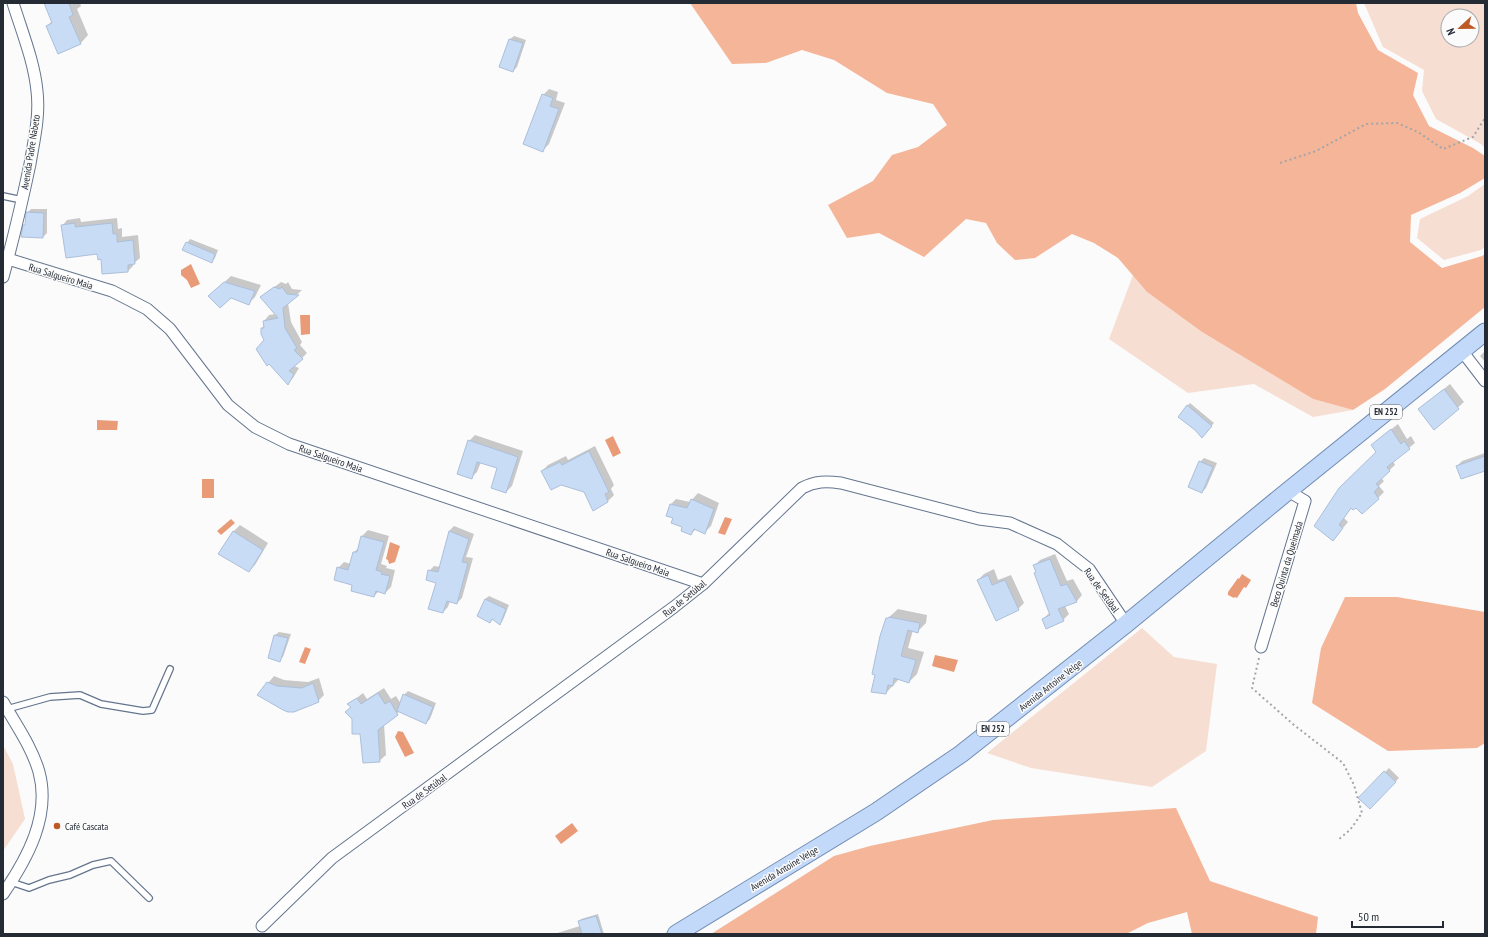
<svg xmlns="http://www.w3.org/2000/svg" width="1488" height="937" font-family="'PT Sans Narrow',sans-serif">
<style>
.green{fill:#f7ded3;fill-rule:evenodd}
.forest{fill:#f5b598}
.water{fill:#e99b78}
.shadow{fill:#0003}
.building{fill:#c9dcf6;stroke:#acbfda}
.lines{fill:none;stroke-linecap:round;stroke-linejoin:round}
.service-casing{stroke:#64758e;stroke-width:8}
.minor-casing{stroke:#64758e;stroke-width:13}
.primary-casing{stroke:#718cb3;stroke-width:19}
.path{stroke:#a2a5a9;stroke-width:2;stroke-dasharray:2 3;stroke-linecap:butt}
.service{stroke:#fff;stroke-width:5.5}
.minor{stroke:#fff;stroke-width:11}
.primary{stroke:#c3d9fa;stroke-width:17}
.poi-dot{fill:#bd5924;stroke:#fbfbfb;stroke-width:1.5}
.labels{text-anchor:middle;stroke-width:3;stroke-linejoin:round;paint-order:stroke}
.shield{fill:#fbfbfb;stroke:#646970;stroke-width:1}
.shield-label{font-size:9px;font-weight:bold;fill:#242b35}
.street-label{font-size:10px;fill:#242b35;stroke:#fbfbfb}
.poi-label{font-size:10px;fill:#242b35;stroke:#fbfbfb;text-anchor:start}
</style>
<rect width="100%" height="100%" fill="#fbfbfb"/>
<g class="green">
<path d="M1364 3H1485V148L1481 144 1436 119 1422 91 1424 70 1383 47ZM1448 16H1472V40H1448Z"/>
<polygon points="1485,184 1485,247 1481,250 1444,260 1417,238 1420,219 1468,196"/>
<polygon points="1133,275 1147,292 1202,332 1313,399 1353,410 1313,417 1254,384 1188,393 1109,339"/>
<polygon points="1142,628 1174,657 1217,664 1206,751 1152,787 1031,768 987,753"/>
<polygon points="3,745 13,764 25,819 3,851"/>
</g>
<g class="forest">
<polygon points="690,3 1356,3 1358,13 1378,50 1418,73 1413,95 1429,126 1473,148 1485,156 1485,178 1460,193 1411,215 1410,242 1442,268 1482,256 1485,254 1485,307 1385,389 1353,410 1313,399 1202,332 1147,292 1118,258 1094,243 1072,234 1035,258 1015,260 997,243 986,223 966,219 924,257 879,233 847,238 828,205 873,181 892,155 918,147 947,125 933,104 887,93 834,60 802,50 766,63 732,64"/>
<polygon points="1345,597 1397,597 1485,612 1485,743 1477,748 1388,751 1312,703 1321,648"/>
<polygon points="1176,808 1210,881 1318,917 1316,934 1192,934 1187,912 1148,923 1126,934 711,934 834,856 870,846 993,820"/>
</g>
<g class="water">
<polygon points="191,264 200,284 191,288 187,280 181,275 181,270"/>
<polygon points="300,315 310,315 310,334 301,335"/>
<polygon points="97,420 118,421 117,430 97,430"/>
<polygon points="613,436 621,453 613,457 605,440"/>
<rect x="202" y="479" width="12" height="19"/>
<polygon points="725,517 732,519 725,535 718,533"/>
<polygon points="231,519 235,523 221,535 217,531"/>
<polygon points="390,542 400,546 395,562 389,564 388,560 386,559"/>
<polygon points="1242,574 1251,580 1246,588 1244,587 1237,598 1235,597 1234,598 1228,595 1228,592 1238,578 1239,579"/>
<polygon points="305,647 311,649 305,664 299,662"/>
<polygon points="935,655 958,660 954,672 932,666"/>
<polygon points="398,731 403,732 414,753 405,757 395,737"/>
<polygon points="572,823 578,831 561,844 555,836"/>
</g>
<g class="shadow">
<polygon points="45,3 80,3 81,6 77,9 88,35 80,44 47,26 52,21"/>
<polygon points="514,36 526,40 517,67 513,71 510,39"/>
<polygon points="549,89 558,92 556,100 565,103 549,144 543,150 543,95"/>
<polygon points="31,209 47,209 47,233 43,237 26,224 27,213"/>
<polygon points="80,218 81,222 117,218 118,229 122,228 122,237 138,235 140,258 133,264 133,266 128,271 102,258 98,253 62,226 67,220"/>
<polygon points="190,239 218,250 215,258 212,262 187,243"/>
<polygon points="231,276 261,285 255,297 249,303 215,291"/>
<polygon points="281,282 286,284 288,282 292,289 302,290 288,303 291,322 302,342 300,345 307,353 294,366 299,368 293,378 288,383 265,340 262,328 264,326 264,321 269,315 276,314 261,297"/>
<polygon points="1485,351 1485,362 1480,356"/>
<polygon points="1450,384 1464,402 1434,429 1419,409"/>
<polygon points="1190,403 1214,423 1202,436 1187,406"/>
<polygon points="1398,424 1407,439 1411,436 1415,443 1393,461 1395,465 1381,478 1384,481 1379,486 1384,492 1378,498 1352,507 1344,518 1348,522 1333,540 1316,526 1378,452 1378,440"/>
<polygon points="475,435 523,451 512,486 506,492 499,468 481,462 477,472 471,478 469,441"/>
<polygon points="595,446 614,485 611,489 614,495 608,501 594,509 584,491 542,471 548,465 566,456 568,460"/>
<polygon points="1485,453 1485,471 1457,466 1462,461"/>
<polygon points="1204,458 1217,463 1206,488 1202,492 1200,462"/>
<polygon points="698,493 719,503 711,526 705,532 696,529 691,534 674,518 670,505 676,499 690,502"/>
<polygon points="240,525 268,543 255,565 249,571 220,553 234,531"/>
<polygon points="454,526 474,534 466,557 473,558 462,598 457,603 450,601 448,607 443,612 437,582 429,571 434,566 441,567 449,531"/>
<polygon points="368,530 389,536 381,564 387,566 386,568 395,570 391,587 385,593 379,591 374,596 353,585 338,568 344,562 351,564 354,552 359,548 362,536"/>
<polygon points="1055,554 1067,581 1073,579 1082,595 1077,601 1065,606 1069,614 1063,620 1043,619 1050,612 1034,566 1040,560"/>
<polygon points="994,569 998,580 1011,575 1024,603 1018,609 978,580 984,574"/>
<polygon points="489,596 509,605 503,620 500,624 493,619 490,622 485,599"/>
<polygon points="898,609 927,615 926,623 918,631 913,630 908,648 924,652 917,674 909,682 899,679 886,693 887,619"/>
<polygon points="279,632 291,634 283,657 279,660 275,635"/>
<polygon points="274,676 284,680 308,682 319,678 324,695 318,701 258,695"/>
<polygon points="384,688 391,699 396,696 401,704 404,695 408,691 436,703 430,719 426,723 400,711 384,724 386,755 379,761 361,733 352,707 349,704 363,693 367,699"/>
<polygon points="1389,768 1399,778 1370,808 1360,798"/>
<polygon points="598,914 604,934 554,934 580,926 579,922 581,919"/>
</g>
<g class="building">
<polygon points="44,3 69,3 73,15 69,17 81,44 58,54 46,26 52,23"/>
<polygon points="509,39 523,43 513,72 499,67"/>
<polygon points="542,94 553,98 550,106 559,109 543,152 523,144"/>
<polygon points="26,212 44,213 43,238 21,237 23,225 25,225"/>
<polygon points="75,223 75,227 112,223 113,234 117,234 117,242 133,240 135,264 128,265 128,272 102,274 101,259 98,260 97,254 66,258 61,225"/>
<polygon points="186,242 215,254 212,263 182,250"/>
<polygon points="224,282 255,291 249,305 231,298 220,308 208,296"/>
<polygon points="274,287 280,289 282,287 287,294 299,295 283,308 285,328 297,348 294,350 303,359 289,371 294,374 288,385 269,364 267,366 256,349 264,340 261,334 261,328 264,328 263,321 278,318 260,297"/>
<polygon points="1444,389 1459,409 1434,430 1418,409"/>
<polygon points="1187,405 1212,426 1202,438 1195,430 1178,417"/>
<polygon points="1391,429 1401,444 1404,441 1410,449 1387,467 1390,471 1376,484 1379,487 1374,492 1379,499 1362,514 1356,508 1353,510 1351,508 1339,525 1343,528 1333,541 1314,526 1339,488 1376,452 1371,445"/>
<polygon points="468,440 518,457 506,493 491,488 497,468 477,462 472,479 457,474"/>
<polygon points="589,451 609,492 605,494 608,502 593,511 584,492 561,485 551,490 541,471 560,462 562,465"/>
<polygon points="1485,456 1485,471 1461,479 1456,466"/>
<polygon points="1199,461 1213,467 1202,493 1188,487"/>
<polygon points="691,499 714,509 705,534 694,529 691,535 681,531 682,527 671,523 673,518 666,516 670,504 687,508"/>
<polygon points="233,531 263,550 249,572 218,554"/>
<polygon points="449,531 469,539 462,562 468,563 457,604 447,601 443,613 428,609 436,583 426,580 428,570 438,572"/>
<polygon points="361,536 384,542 376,570 382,572 381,574 390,576 385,594 376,591 374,597 351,591 352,585 334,580 337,567 348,570 353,552 357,552"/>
<polygon points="1050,559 1061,586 1067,584 1077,602 1058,609 1064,621 1046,629 1042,619 1050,615 1034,573 1036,572 1033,565"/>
<polygon points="988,575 992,585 1005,580 1019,610 996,621 977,580"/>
<polygon points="485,599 506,609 500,625 492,619 490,623 477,616"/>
<polygon points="889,617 920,623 918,633 908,630 901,656 916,660 909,683 894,678 893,686 888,685 886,694 871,692 875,675 872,674 880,636 886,618 888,618"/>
<polygon points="274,635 288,638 280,662 268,658"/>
<polygon points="267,682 277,686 302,688 313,683 319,702 294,712 288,712 283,710 257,695"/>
<polygon points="378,693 385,704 390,701 398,715 378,730 380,762 363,763 360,734 352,734 352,719 345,712 351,707 347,704 357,698 361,704"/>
<polygon points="403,694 433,707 426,724 397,711"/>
<polygon points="1384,771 1396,782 1370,809 1358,798"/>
<polygon points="596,916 602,934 582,934 578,921"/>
</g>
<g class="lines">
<g class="service-casing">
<g id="service">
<polyline points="3,196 22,200"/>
<polyline points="7,709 50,697 80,695 101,704 143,711 152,710 170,669"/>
<polyline points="11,882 29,888 49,880 70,875 93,865 111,861 149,898"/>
</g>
</g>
<g class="minor-casing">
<g id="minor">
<polyline points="8,259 112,291 147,309 170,329 228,405 255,427 289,444 703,584"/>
<path d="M3 277C13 240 22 202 30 164 34 140 40 116 37 91 34 61 22 32 13 3"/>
<polyline points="1462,351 1485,381"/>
<polyline points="1261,647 1305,501 1288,491"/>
<path d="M3 702C16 725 32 747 39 772 51 816 27 859 3 894"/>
<path d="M262 926 332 858 674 607 703 584 802 488C815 481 826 481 841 483L979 519 1010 523 1057 544 1089 569 1126 624"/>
</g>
</g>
<g class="primary-casing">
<polyline id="primary" points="676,934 876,812 961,754 1126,624 1288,491 1485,332"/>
</g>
<g class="path">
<polyline points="1280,163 1316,151 1366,124 1397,123 1418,132 1443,149 1473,137 1485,118"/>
<polyline points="1259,658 1252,688 1294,725 1343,763 1354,785 1362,813 1350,830 1339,839"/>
</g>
<use href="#service" class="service"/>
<use href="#minor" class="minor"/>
<use href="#primary" class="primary"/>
</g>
<circle class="poi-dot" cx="57" cy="826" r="4"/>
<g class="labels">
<g class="shield">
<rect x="1370" y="405" width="32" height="14" rx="3"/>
<rect x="977" y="722" width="32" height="14" rx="3"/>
</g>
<g class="shield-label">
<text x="1386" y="415">EN 252</text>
<text x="993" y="732">EN 252</text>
</g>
<g class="street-label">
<text transform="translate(30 152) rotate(-81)" y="4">Avenida Padre Nabeto</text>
<text transform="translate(61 276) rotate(17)" y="4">Rua Salgueiro Maia</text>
<text transform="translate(331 458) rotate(19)" y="4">Rua Salgueiro Maia</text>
<text transform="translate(638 562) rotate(19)" y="4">Rua Salgueiro Maia</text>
<text transform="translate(1286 564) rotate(-73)" y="4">Beco Quinta da Queimada</text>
<text transform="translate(1102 590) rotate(54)" y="4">Rua de Setúbal</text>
<text transform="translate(684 598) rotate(-39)" y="4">Rua de Setúbal</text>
<text transform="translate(1050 685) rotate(-38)" y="4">Avenida Antoine Velge</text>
<text transform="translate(424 791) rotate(-36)" y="4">Rua de Setúbal</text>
<text transform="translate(784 868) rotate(-31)" y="4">Avenida Antoine Velge</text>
</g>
<g class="poi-label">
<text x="65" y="830">Café Cascata</text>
</g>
</g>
<rect width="1488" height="937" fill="none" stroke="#242b35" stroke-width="8"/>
<g transform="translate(1460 28) rotate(248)"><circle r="19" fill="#fbfbfb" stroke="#a5a8ac"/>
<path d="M0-3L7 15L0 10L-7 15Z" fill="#bd5924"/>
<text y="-6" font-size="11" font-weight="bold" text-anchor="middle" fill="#242b35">N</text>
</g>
<path d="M1352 921v6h91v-6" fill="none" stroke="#242b35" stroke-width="2"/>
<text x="1358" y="921" font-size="12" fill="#242b35" stroke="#fbfbfb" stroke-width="3" paint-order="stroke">50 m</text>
</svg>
